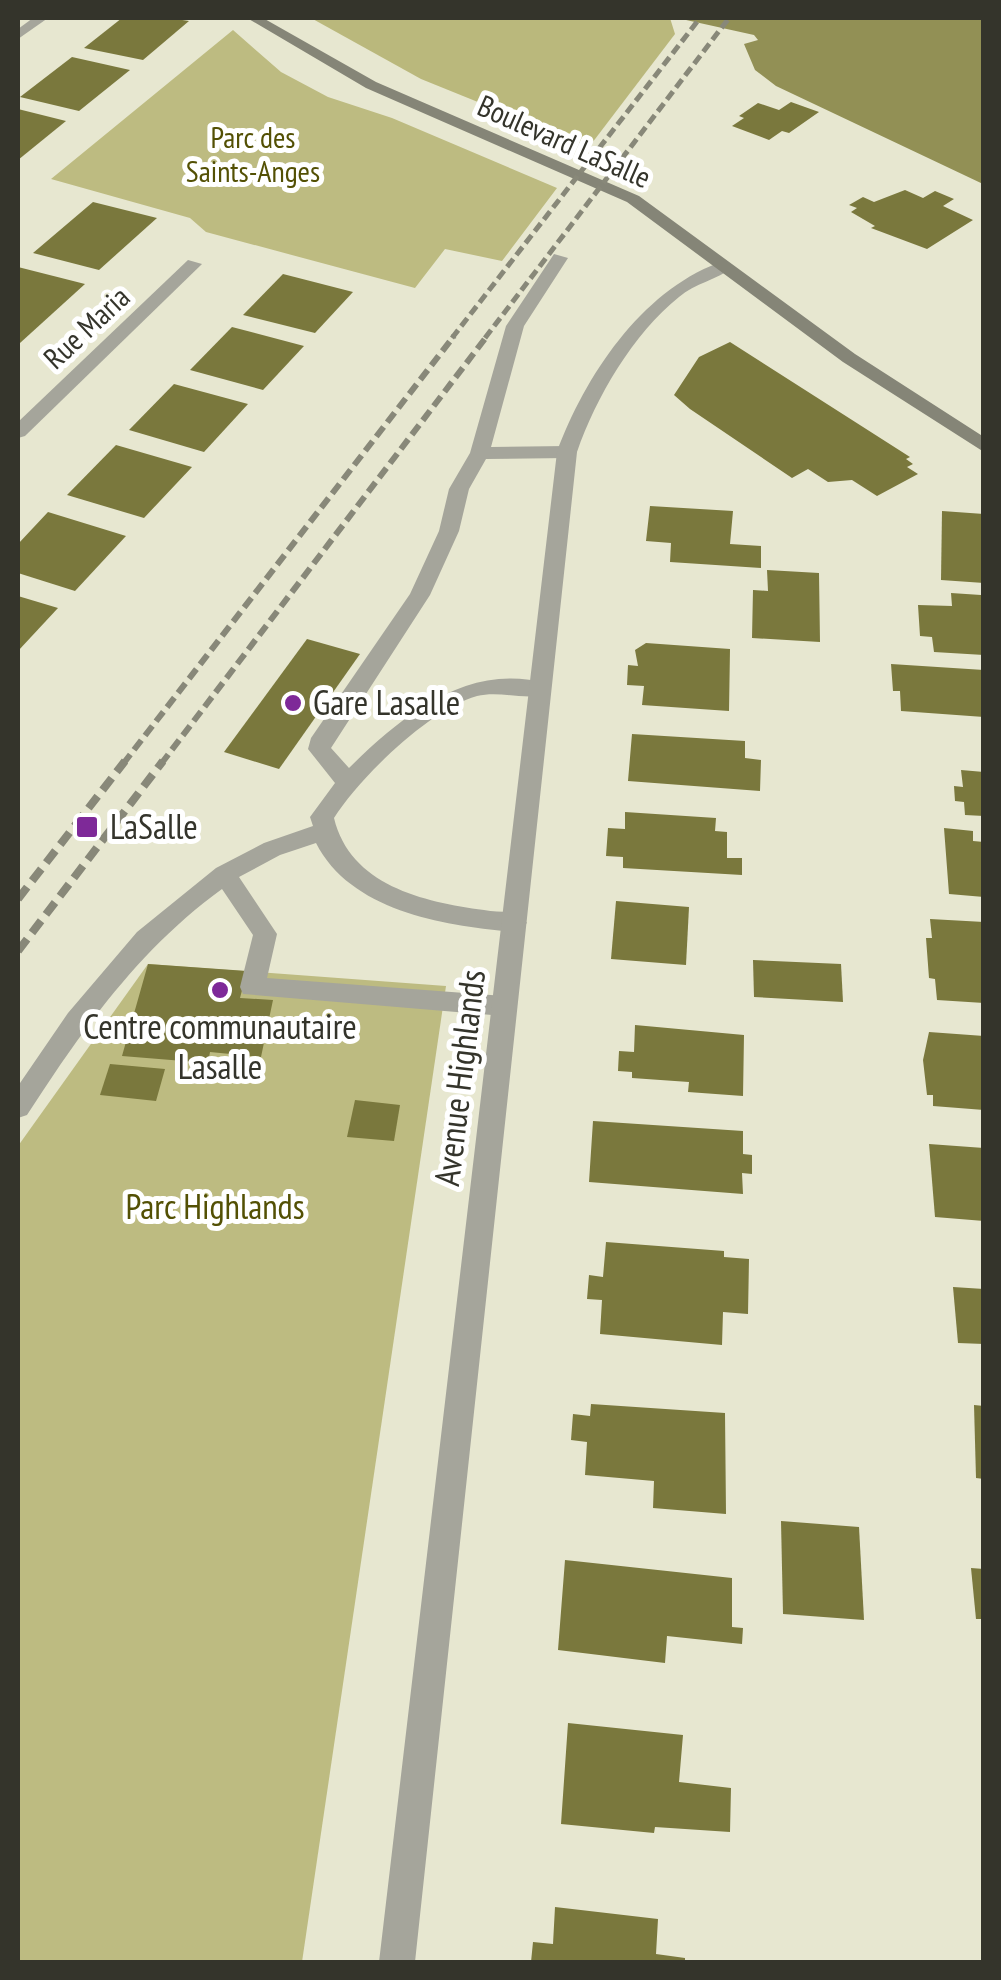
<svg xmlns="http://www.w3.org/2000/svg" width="1001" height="1980" font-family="'PT Sans Narrow',sans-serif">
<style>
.green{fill:#bdbb81}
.forest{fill:#bab87c}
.water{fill:#929055}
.building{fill:#7a783d}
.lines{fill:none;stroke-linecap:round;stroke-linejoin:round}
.service{fill:#a5a59b;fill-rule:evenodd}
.minor{fill:#a5a59b;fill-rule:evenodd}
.secondary{fill:#858577;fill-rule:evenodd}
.rail-far2{stroke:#888879;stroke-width:5;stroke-dasharray:10 5;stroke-linecap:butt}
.rail-far1{stroke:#888879;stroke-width:6;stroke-dasharray:12 6;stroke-linecap:butt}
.rail{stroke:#888879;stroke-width:8;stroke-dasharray:15 8;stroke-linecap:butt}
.poi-dot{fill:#7e2998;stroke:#fff;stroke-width:4}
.labels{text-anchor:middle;stroke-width:10;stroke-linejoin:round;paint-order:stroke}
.far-park-label{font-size:30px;fill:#535004;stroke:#fff}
.far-street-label{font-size:30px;fill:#34342b;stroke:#fff}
.poi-label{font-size:35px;fill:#34342b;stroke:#fff;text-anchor:start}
.street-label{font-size:35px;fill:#34342b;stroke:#fff}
.park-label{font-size:35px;fill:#535004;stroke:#fff}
</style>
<rect width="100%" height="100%" fill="#e7e7d0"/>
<g class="green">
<polygon points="233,30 281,72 328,97 392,118 557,188 502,261 445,249 415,288 206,232 190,218 51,179"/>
<polygon points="148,964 446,986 302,1962 18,1962 18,1146"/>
</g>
<polygon class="forest" points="311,18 670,18 675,34 589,147 421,79"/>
<polygon class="water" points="677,18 983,18 983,184 776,86 755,70 744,44 758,40 754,35"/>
<g class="building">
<polygon points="122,18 169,18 189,21 143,60 84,48"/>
<polygon points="72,57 130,70 79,111 20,97"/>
<polygon points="791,102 819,112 789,133 782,131 769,140 732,126 744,118 739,116 758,103 779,110"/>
<polygon points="18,109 66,121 18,160"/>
<polygon points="905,190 923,198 935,191 954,199 943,206 973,220 927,249 871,228 875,226 851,212 857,208 849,205 863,197 874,202"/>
<polygon points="93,202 157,218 99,270 33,253"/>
<polygon points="18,267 85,284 20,343 18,342"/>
<polygon points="283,274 353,292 315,333 243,315"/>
<polygon points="232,327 304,346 263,390 190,370"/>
<polygon points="730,342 910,457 906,459 913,464 907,467 918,474 877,496 852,480 828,482 808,469 792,478 690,409 674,395 699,357"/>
<polygon points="174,384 248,404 204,452 129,430"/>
<polygon points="116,445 192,467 144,518 67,495"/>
<polygon points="650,506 733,511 730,544 761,546 761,568 670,562 671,543 646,541"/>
<polygon points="942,511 984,514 984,583 941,580"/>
<polygon points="48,512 126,536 75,591 18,573 18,544"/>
<polygon points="767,570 819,573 820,642 752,638 753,590 768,591"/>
<polygon points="951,593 981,595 984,655 934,652 932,637 920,636 918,605 952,606"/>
<polygon points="18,596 58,608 18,651"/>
<polygon points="307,639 360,654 279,769 224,752"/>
<polygon points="646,643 730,649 729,711 642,705 644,686 627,685 628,665 638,666 635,650"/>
<polygon points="891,664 984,670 984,717 901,711 900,691 893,691"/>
<polygon points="632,734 745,741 745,758 761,760 760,791 628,781"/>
<polygon points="961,770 984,772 984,816 965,815 964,802 955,801 954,786 963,787"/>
<polygon points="625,812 716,818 715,831 727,832 727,858 742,858 742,875 623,868 623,857 606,856 608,828 625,829"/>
<polygon points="944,828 973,831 973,841 984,842 984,897 949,894"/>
<polygon points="616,901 689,907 686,965 611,959"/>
<polygon points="930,919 984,922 984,1003 937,1000 935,979 929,978 926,938 932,938"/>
<polygon points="753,960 841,964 843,1002 754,997"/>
<polygon points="148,964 247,971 240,998 273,1000 261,1057 210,1052 208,1063 122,1056"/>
<polygon points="635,1025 744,1035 743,1096 688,1092 689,1082 632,1078 632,1072 618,1071 619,1051 634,1052"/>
<polygon points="929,1032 984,1036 984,1110 933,1106 933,1095 927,1095 923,1060"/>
<polygon points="110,1064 165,1069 156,1101 100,1095"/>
<polygon points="355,1100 400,1105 394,1141 347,1137"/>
<polygon points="593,1121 743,1131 743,1154 752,1155 752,1174 742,1173 743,1194 589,1182"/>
<polygon points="929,1144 984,1148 984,1221 935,1217"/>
<polygon points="606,1242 724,1251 724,1257 749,1259 748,1314 723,1312 722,1345 600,1334 602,1300 587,1299 589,1275 603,1277"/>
<polygon points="953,1287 984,1289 984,1344 958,1343"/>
<polygon points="591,1404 725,1413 726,1514 653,1508 654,1481 585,1475 587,1442 571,1440 573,1414 590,1416"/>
<polygon points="974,1405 984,1406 984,1479 976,1478"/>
<polygon points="781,1521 859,1527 864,1620 783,1614"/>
<polygon points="565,1560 732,1578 732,1627 743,1628 742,1644 667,1636 665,1663 558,1650"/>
<polygon points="971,1568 984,1569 984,1619 976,1619"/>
<polygon points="568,1723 683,1735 679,1782 731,1788 730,1832 655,1827 654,1833 561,1824"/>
<polygon points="555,1907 658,1919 656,1954 685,1958 685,1962 531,1962 533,1942 553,1944"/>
</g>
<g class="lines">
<path class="service" d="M554 254 568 258 524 326 491 447 567 446 577 452 567 458 486 459 469 489 459 531 430 595 331 748 349 768C402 716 468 661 548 684L551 689 548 694C525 701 500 690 477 696 430 709 360 777 334 818 350 885 423 902 484 910 499 913 519 909 527 923L515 932C446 926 351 912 316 843L280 855 239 877 277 934 267 978 504 996 513 999 517 1006 513 1013 504 1016 243 994 240 987 253 935 222 889C139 949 82 1030 27 1115L18 1118V1086L68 1013 137 932 216 868 264 843 313 826 310 817 335 783 308 749 311 738 410 594 439 531 449 489 470 453 506 326Z"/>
<g class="minor">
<polygon points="33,18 48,18 18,39 18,29"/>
<polygon points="188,260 202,264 25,436 18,438 18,422"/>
<path d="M718 263 733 267C717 280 695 283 679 297 633 334 596 397 577 452L415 1962H379L557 452C585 376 641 292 718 263Z"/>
</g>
<polygon class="secondary" points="247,18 263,18 376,82 639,196 855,354 984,437 984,452 843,362 627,202 366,88"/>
<g class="rail-far2">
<polyline points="452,338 700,18"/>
<polyline points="485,338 729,18"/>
</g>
<g class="rail-far1">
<polyline points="123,764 454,336"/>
<polyline points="161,764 487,336"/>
</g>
<g class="rail">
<polyline points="18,899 125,761"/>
<polyline points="18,951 163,761"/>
</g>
</g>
<g class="poi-dot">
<circle cx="293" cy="703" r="10"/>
<rect x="75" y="815" width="24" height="24" rx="5"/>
<circle cx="220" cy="990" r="10"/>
</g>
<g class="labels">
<g class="far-park-label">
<text x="253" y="148">Parc des<tspan x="253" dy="34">Saints-Anges</tspan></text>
</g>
<g class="far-street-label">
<text transform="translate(564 142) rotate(24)" y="10">Boulevard LaSalle</text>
<text transform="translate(87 328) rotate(-43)" y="10">Rue Maria</text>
</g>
<g class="poi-label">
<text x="313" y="715">Gare Lasalle</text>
<text x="110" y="839">LaSalle</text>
<text x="220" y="1039" text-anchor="middle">Centre communautaire<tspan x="220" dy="40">Lasalle</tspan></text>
</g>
<g class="street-label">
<text transform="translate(460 1078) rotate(-83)" y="12">Avenue Highlands</text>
</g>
<g class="park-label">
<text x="215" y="1219">Parc Highlands</text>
</g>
</g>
<rect width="1001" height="1980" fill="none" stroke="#34342b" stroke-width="40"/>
</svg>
